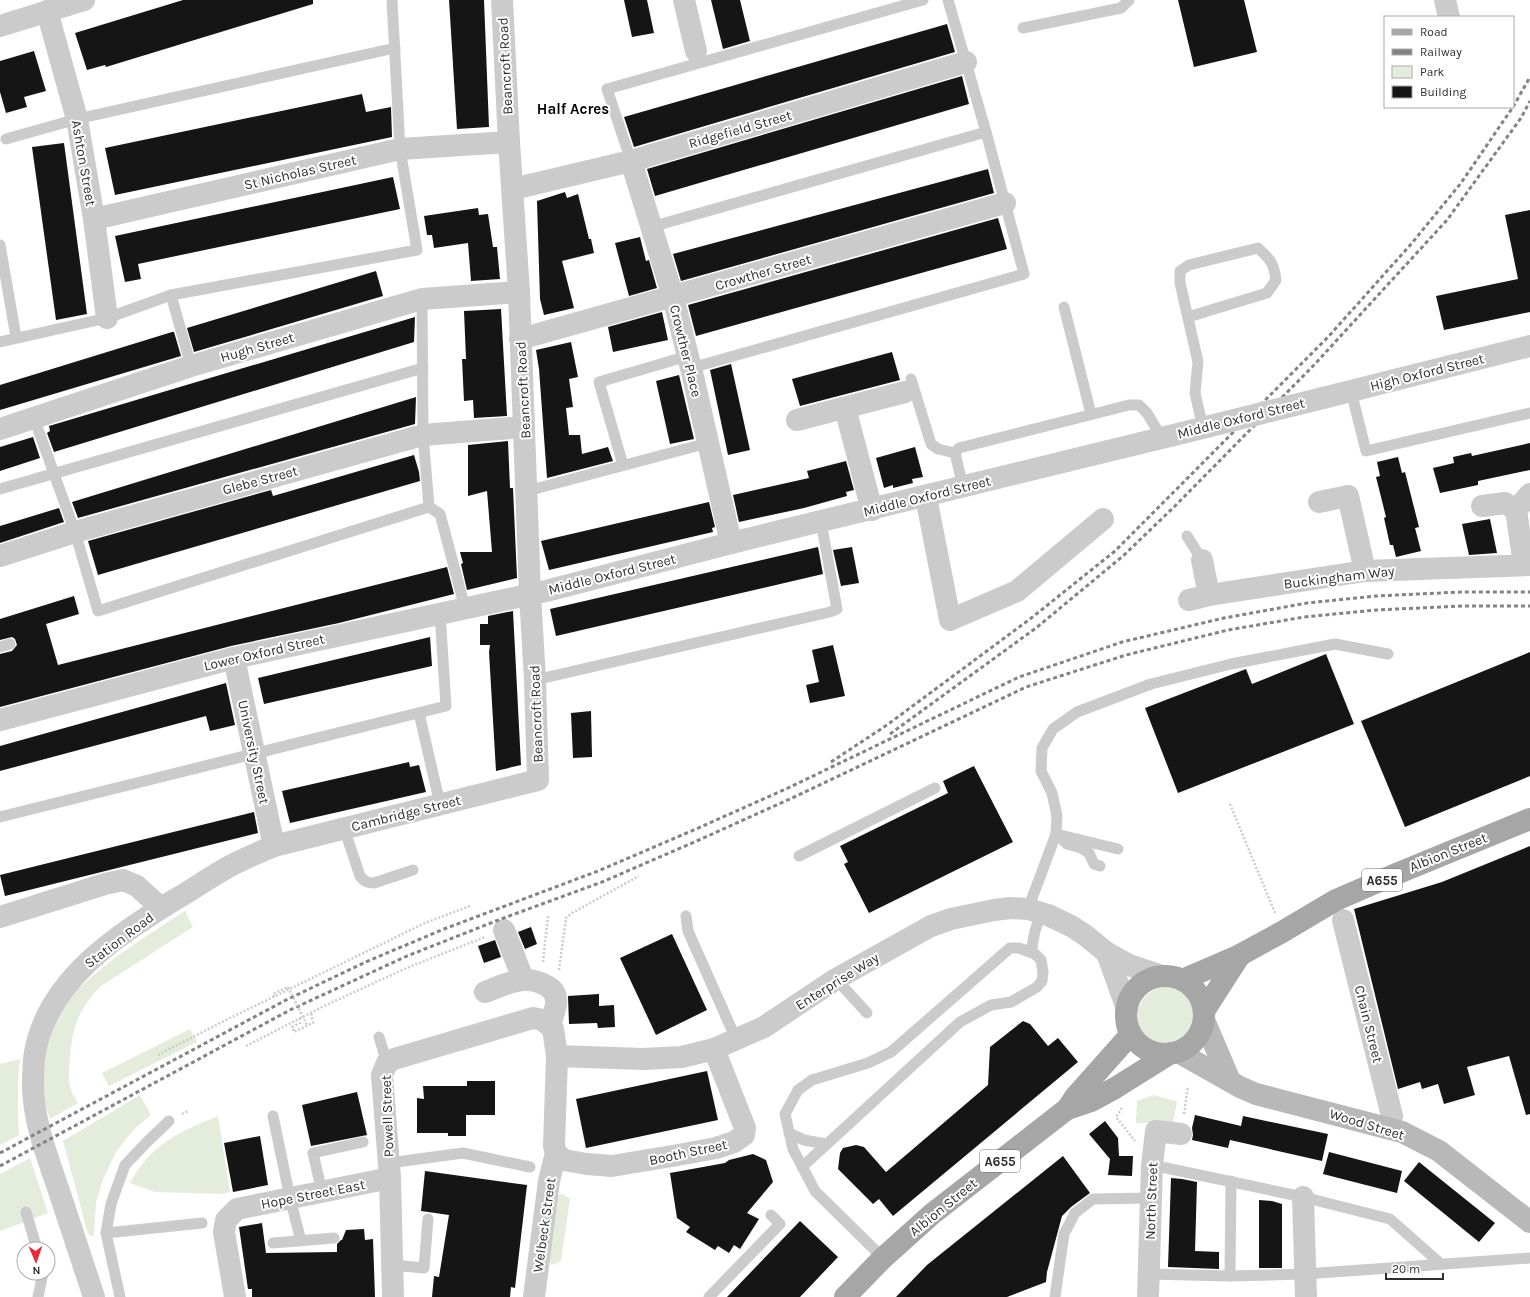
<svg xmlns="http://www.w3.org/2000/svg" width="1530" height="1297" font-family="Karla,sans-serif">
<style>
.green{fill:#e4ecdb}
.building{fill:#151515}
.lines{fill:none;stroke-linecap:round;stroke-linejoin:round}
.path{stroke:#cbcbcb;stroke-width:2.5;stroke-dasharray:2 2;stroke-linecap:butt}
.lane{stroke:#cbcbcb;stroke-width:11}
.street{stroke:#cbcbcb;stroke-width:22}
.secondary{stroke:#b8b8b8;stroke-width:22}
.primary{stroke:#a6a6a6;stroke-width:22}
.rail{stroke:#838383;stroke-width:3;stroke-dasharray:4 3;stroke-linecap:butt}
.path-bridge{stroke:#cbcbcb;stroke-width:2.5;stroke-dasharray:2 2;stroke-linecap:butt}
.street-bridge{stroke:#cbcbcb;stroke-width:22}
.labels{text-anchor:middle;stroke-width:4;stroke-linejoin:round;paint-order:stroke}
.shield{fill:#fff;stroke:#6d6d6d;stroke-width:1}
.shield-label{font-size:13px;font-weight:bold;fill:#2e2e2e}
.street-label{font-size:14px;fill:#2e2e2e;stroke:#fff}
.neighbourhood-label{font-size:15px;font-weight:bold;fill:#000;stroke:#fff}
</style>
<rect width="100%" height="100%" fill="#fff"/>
<g class="green">
<path d="M185 911 193 927 101 986C79 1008 72 1027 70 1058 69 1067 68 1078 70 1086 71 1092 75 1098 78 1103L50 1119C47 1110 44 1101 42 1092 38 1067 49 1020 67 1001 100 964 144 938 185 911Z"/>
<circle cx="1167" cy="1017" r="30"/>
<polygon points="190,1029 197,1042 109,1086 102,1073"/>
<path d="M20 1059C17 1084 18 1109 19 1135L0 1145V1064Z"/>
<polygon points="140,1095 151,1115 133,1130 116,1152 104,1177 96,1202 94,1233 93,1236 91,1236 88,1234 63,1141"/>
<polygon points="1153,1095 1177,1101 1173,1123 1136,1123 1137,1101"/>
<path d="M218 1116 230 1192 222 1194 155 1192 130 1183C152 1143 178 1133 218 1116Z"/>
<polygon points="30,1158 48,1213 0,1231 0,1174"/>
<polygon points="563,1194 570,1199 561,1261 552,1265 544,1255 553,1196"/>
</g>
<g class="building">
<polygon points="183,0 313,0 313,4 106,67 105,65 87,70 75,33"/>
<polygon points="449,0 484,0 489,127 457,129"/>
<polygon points="624,0 647,0 654,33 632,37"/>
<polygon points="711,0 740,0 750,41 723,49"/>
<polygon points="1178,0 1244,0 1257,52 1194,67"/>
<polygon points="947,24 955,52 634,147 624,117"/>
<polygon points="34,51 46,91 24,97 27,107 6,113 0,92 0,61"/>
<polygon points="962,76 969,104 655,196 647,169"/>
<polygon points="362,94 366,112 391,107 392,137 115,195 105,148"/>
<polygon points="64,143 87,314 56,320 32,147"/>
<polygon points="988,169 994,193 681,281 673,254"/>
<polygon points="393,177 400,209 138,264 141,279 125,282 115,236"/>
<polygon points="565,192 567,198 578,194 589,239 591,239 594,253 562,261 574,308 544,315 540,299 537,201"/>
<polygon points="478,208 479,215 488,214 493,247 497,247 500,279 471,281 468,243 434,248 432,235 427,235 424,216"/>
<polygon points="1530,210 1530,312 1444,330 1436,296 1518,279 1505,215"/>
<polygon points="998,218 1007,249 696,336 688,305"/>
<polygon points="640,237 646,261 649,260 657,288 629,296 615,243"/>
<polygon points="376,271 383,296 194,352 187,328"/>
<polygon points="501,309 507,416 474,418 473,400 464,401 462,359 466,359 464,311"/>
<polygon points="662,312 668,340 613,352 608,327"/>
<polygon points="415,317 414,342 54,452 47,433 50,431 49,426"/>
<polygon points="172,332 174,332 181,356 0,410 0,385"/>
<polygon points="571,342 578,377 569,379 573,407 566,408 569,435 580,435 582,454 608,447 613,461 547,478 539,369 536,350"/>
<polygon points="892,352 900,380 800,406 792,379"/>
<polygon points="731,364 750,450 728,455 710,370"/>
<polygon points="679,375 694,439 670,444 656,381"/>
<polygon points="416,397 415,424 78,518 72,502"/>
<polygon points="33,437 40,458 0,471 0,447"/>
<polygon points="508,441 510,488 513,488 517,578 467,590 461,564 463,563 460,552 492,552 487,491 468,496 468,445"/>
<polygon points="1530,443 1530,470 1478,481 1478,485 1440,493 1433,468 1454,463 1453,457 1471,453 1472,456"/>
<polygon points="915,447 923,477 912,479 913,483 893,488 893,485 884,488 876,458"/>
<polygon points="414,455 419,472 420,481 98,575 88,541 271,490 273,496"/>
<polygon points="1398,457 1402,473 1405,472 1419,527 1415,528 1421,551 1396,557 1393,545 1390,545 1384,518 1386,517 1376,477 1380,476 1377,462"/>
<polygon points="846,461 854,490 846,492 847,496 804,508 739,522 733,495 809,478 807,471"/>
<polygon points="709,502 715,527 712,528 713,532 549,570 541,541"/>
<polygon points="59,508 64,522 0,543 0,526"/>
<polygon points="1490,519 1497,553 1469,555 1462,524"/>
<polygon points="818,547 823,574 556,636 550,609"/>
<polygon points="852,547 859,583 841,586 833,550"/>
<polygon points="447,567 454,594 339,623 231,646 0,707 0,654 12,651 17,645 15,639 12,637 0,640 0,619 74,596 79,614 46,624 58,665"/>
<polygon points="513,611 521,765 496,771 489,652 490,645 480,645 480,624 488,624 488,616"/>
<polygon points="430,637 432,666 264,704 258,678"/>
<polygon points="833,645 845,696 810,703 806,685 819,682 812,650"/>
<polygon points="1530,652 1530,776 1405,827 1361,721"/>
<polygon points="1326,654 1354,724 1178,793 1145,708 1246,669 1252,684"/>
<polygon points="226,683 235,725 210,731 206,716 0,771 0,746"/>
<polygon points="591,711 592,757 573,758 571,713"/>
<polygon points="409,762 410,767 419,765 426,792 290,823 282,791"/>
<polygon points="974,766 1013,842 869,913 844,864 848,862 840,846 948,793 943,781"/>
<polygon points="254,812 258,833 5,896 0,875"/>
<polygon points="1530,846 1530,1114 1526,1115 1509,1056 1467,1067 1475,1095 1444,1104 1438,1084 1422,1089 1420,1082 1398,1089 1354,909 1442,882"/>
<polygon points="531,927 537,944 525,949 518,932"/>
<polygon points="672,934 707,1010 656,1035 620,958"/>
<polygon points="495,940 501,957 484,963 478,946"/>
<polygon points="599,994 599,1006 614,1005 615,1027 598,1028 597,1023 569,1024 568,996"/>
<polygon points="1023,1021 1030,1024 1048,1046 1058,1038 1078,1062 893,1216 879,1199 873,1204 838,1169 840,1153 843,1148 856,1145 864,1147 886,1172 988,1085 990,1047"/>
<polygon points="707,1071 718,1120 586,1148 576,1099"/>
<polygon points="467,1081 495,1081 495,1115 466,1115 466,1136 448,1136 448,1133 417,1133 417,1098 424,1099 423,1086 467,1086"/>
<polygon points="357,1092 367,1135 311,1146 302,1105"/>
<polygon points="1195,1115 1241,1126 1243,1116 1328,1134 1322,1161 1230,1140 1228,1148 1192,1140 1193,1135 1192,1128"/>
<polygon points="1105,1121 1118,1138 1119,1156 1133,1156 1132,1176 1108,1175 1110,1159 1089,1134"/>
<polygon points="260,1136 268,1185 233,1192 224,1143"/>
<polygon points="1329,1152 1402,1171 1397,1193 1323,1174"/>
<polygon points="753,1154 766,1160 773,1182 747,1213 759,1219 740,1249 734,1245 729,1253 718,1246 715,1250 686,1232 690,1227 677,1218 670,1173 725,1163 729,1160"/>
<polygon points="1063,1156 1090,1193 1071,1207 1062,1216 1047,1272 1046,1282 1007,1297 896,1297 927,1265"/>
<polygon points="1419,1162 1495,1223 1479,1242 1404,1181"/>
<polygon points="425,1171 527,1185 515,1288 511,1287 510,1297 432,1297 434,1276 439,1277 449,1215 421,1211"/>
<polygon points="1171,1178 1182,1179 1197,1182 1195,1251 1219,1252 1219,1269 1168,1267"/>
<polygon points="1259,1200 1272,1201 1282,1204 1282,1268 1259,1268"/>
<polygon points="800,1221 838,1257 800,1297 727,1297"/>
<polygon points="262,1223 266,1253 337,1252 337,1244 341,1240 342,1240 346,1230 364,1229 365,1240 373,1239 375,1297 252,1297 252,1289 248,1289 239,1227"/>
</g>
<g class="lines">
<g class="path">
<polyline points="1230,804 1275,913"/>
<polyline points="543,962 548,915"/>
<polyline points="559,970 566,918 572,913 639,876"/>
<polyline points="274,997 273,994 288,987"/>
<polyline points="300,1018 300,1023 292,1027 294,1032 313,1023 311,1013"/>
<polyline points="246,1046 326,1005 409,967 485,937"/>
<polyline points="158,1055 224,1021 425,923 470,906"/>
<polyline points="1122,1108 1116,1117 1135,1141"/>
<polyline points="182,1114 188,1111"/>
<polyline points="1184,1114 1188,1086"/>
</g>
<g class="lane">
<polyline points="948,0 986,132"/>
<polyline points="1023,28 1121,8 1129,0"/>
<polyline points="6,139 77,119 395,48"/>
<polyline points="631,161 607,89 923,0"/>
<polyline points="651,227 986,132 1024,274 691,368"/>
<polyline points="0,245 16,337"/>
<polyline points="171,295 191,366"/>
<polyline points="1064,307 1091,414"/>
<path d="M1188 317 1267 293 1276 280C1274 263 1270 259 1258 248L1189 265 1180 271V283L1198 362 1195 393 1203 428"/>
<polyline points="0,342 107,318 171,295 417,250 400,149 392,0"/>
<polyline points="911,379 931,444 938,449 955,453"/>
<polyline points="1351,391 1366,451 1530,413"/>
<polyline points="34,418 75,532 98,611 429,507 423,435 422,299"/>
<polyline points="623,465 599,382 688,356"/>
<polyline points="963,487 955,453 959,448 1129,405 1139,405 1147,413 1162,438"/>
<polyline points="0,489 423,368"/>
<polyline points="527,491 708,443"/>
<polyline points="429,507 440,514 465,608"/>
<polyline points="1187,536 1202,560"/>
<polyline points="0,647 10,644"/>
<polyline points="535,680 830,612 837,609 821,522"/>
<polyline points="419,713 440,804"/>
<polyline points="0,817 446,706 440,613"/>
<path d="M344 828 360 876C364 881 367 883 374 883L413 870"/>
<polyline points="1056,834 1118,849"/>
<polyline points="1060,837 1067,844 1081,848 1089,853 1094,864 1100,866"/>
<polyline points="799,856 935,788"/>
<polyline points="1028,909 1056,834 1057,816 1052,793 1041,771 1042,748 1053,729 1077,712 1151,684 1231,664 1335,644 1388,654"/>
<polyline points="686,916 688,931 736,1039"/>
<polyline points="1031,952 1035,931 1041,913"/>
<polyline points="836,979 867,1013"/>
<polyline points="379,1037 387,1063"/>
<polyline points="273,1116 290,1198 301,1241"/>
<polyline points="789,1133 804,1140 826,1144"/>
<polyline points="389,1163 463,1153 530,1167"/>
<polyline points="1152,1165 1303,1197 1390,1219 1441,1264"/>
<polyline points="802,1167 960,1022 991,1005 1011,1002 1037,987 1042,981 1043,972 1041,960 1035,954 1019,948 1010,948 891,1052 868,1063 812,1080 798,1090 785,1114 793,1149 815,1191 883,1258"/>
<polyline points="322,1192 313,1153 363,1142"/>
<polyline points="26,1212 37,1249"/>
<polyline points="106,1233 202,1223"/>
<polyline points="273,1243 334,1238"/>
<polyline points="392,1265 424,1268 428,1219"/>
<polyline points="1148,1274 1230,1276 1305,1274 1530,1258"/>
<polyline points="1230,1276 1231,1181"/>
<polyline points="38,1297 43,1273"/>
<polyline points="120,1297 106,1233 111,1204 125,1165 147,1142 169,1121"/>
<polyline points="709,1297 780,1224 771,1215"/>
<polyline points="1055,1297 1064,1234 1075,1213 1093,1199 1151,1198"/>
</g>
<g class="street">
<polyline points="684,0 696,51"/>
<polyline points="1445,0 1449,17"/>
<polyline points="47,11 77,119 94,219 107,318"/>
<polyline points="0,26 84,0"/>
<polyline points="631,161 673,297 691,368 731,543"/>
<polyline points="513,189 631,161 966,62"/>
<polyline points="94,219 400,149 509,142"/>
<polyline points="520,339 1005,203"/>
<polyline points="1323,398 1530,346"/>
<polyline points="845,408 872,510"/>
<polyline points="797,420 905,392"/>
<polyline points="0,429 191,366 422,299 519,292"/>
<polyline points="1348,496 1365,571"/>
<polyline points="926,497 950,620 1017,591 1103,519"/>
<polyline points="1319,502 1348,496"/>
<polyline points="1482,506 1505,503 1516,510"/>
<polyline points="0,556 75,532 423,435 524,427"/>
<polyline points="1202,560 1209,595 1365,571 1530,565"/>
<polyline points="1524,565 1516,510 1530,494"/>
<polyline points="1189,600 1209,595"/>
<polyline points="234,658 274,846"/>
<polyline points="0,720 234,658 546,591 731,543 1182,433"/>
<polyline points="0,917 105,884 123,880 137,886 161,908"/>
<polyline points="1343,920 1392,1116 1387,1128"/>
<polyline points="504,930 523,979"/>
<polyline points="1107,953 1127,1009"/>
<path d="M485 992C507 984 525 973 547 986 554 990 557 996 556 1004 555 1011 552 1018 550 1025"/>
<polyline points="557,1056 643,1059 682,1057 714,1049 764,1027 836,979 931,926 951,919 994,910 1010,908 1028,909 1048,915 1071,926 1085,935 1107,953 1129,965 1162,976"/>
<polyline points="1303,1197 1306,1297"/>
<path d="M94 1297C82 1261 70 1224 58 1188 47 1156 34 1122 33 1088 33 1077 33 1063 35 1052 48 980 118 934 176 899 197 887 217 872 238 862 250 856 262 851 274 846L538 780 535 680 530 594 519 292 509 142 502 0"/>
<polyline points="235,1297 224,1232 226,1220 237,1209 390,1178"/>
<polyline points="393,1297 390,1178 382,1075 387,1063 394,1059 533,1018 543,1020 553,1029 557,1056 554,1146 556,1153 564,1160 587,1164 612,1166 678,1155 716,1148 734,1142 744,1135 745,1128 714,1049"/>
<polyline points="534,1297 549,1181 556,1153"/>
<polyline points="1148,1297 1152,1165 1156,1131 1181,1134"/>
</g>
<g class="secondary">
<polyline points="1204,1020 1230,1081"/>
<polyline points="1178,1052 1240,1087 1256,1094 1402,1132 1439,1151 1530,1222"/>
</g>
<g class="primary">
<circle cx="1165" cy="1015" r="39"/>
<polyline points="1182,980 1240,955 1282,932 1336,900 1396,874 1530,819"/>
<polyline points="1204,1011 1240,955"/>
<polyline points="1067,1109 1091,1101 1115,1088 1171,1053"/>
<polyline points="845,1297 883,1258 932,1214 1067,1109 1075,1097 1131,1034"/>
</g>
<g class="rail">
<polyline points="1513,107 1530,77"/>
<polyline points="890,734 1036,628 1123,556 1174,507 1314,365 1447,220 1521,118 1530,101"/>
<polyline points="831,762 887,725 1030,619 1115,551 1329,336 1412,243 1461,183 1513,107"/>
<polyline points="0,1153 286,1000 368,961 444,929 598,871 696,829 788,788 1019,677 1122,642 1224,618 1307,603 1376,596 1461,592 1530,592"/>
<polyline points="0,1166 290,1010 407,956 501,919 602,882 699,840 792,798 1026,687 1126,655 1228,630 1304,617 1376,610 1462,606 1530,606"/>
</g>
<polyline class="path-bridge" points="288,987 307,1025"/>
<polyline class="street-bridge" points="1182,433 1323,398"/>
</g>
<g class="labels">
<g class="shield">
<rect x="1362" y="869" width="40" height="22" rx="3"/>
<rect x="980" y="1150" width="40" height="22" rx="3"/>
</g>
<g class="shield-label">
<text x="1382" y="885">A655</text>
<text x="1000" y="1166">A655</text>
</g>
<g class="street-label">
<text transform="translate(505 66) rotate(-93)" y="5">Beancroft Road</text>
<text transform="translate(740 129) rotate(-16)" y="5">Ridgefield Street</text>
<text transform="translate(84 163) rotate(80)" y="5">Ashton Street</text>
<text transform="translate(300 172) rotate(-13)" y="5">St Nicholas Street</text>
<text transform="translate(763 272) rotate(-16)" y="5">Crowther Street</text>
<text transform="translate(257 347) rotate(-16)" y="5">Hugh Street</text>
<text transform="translate(686 351) rotate(76)" y="5">Crowther Place</text>
<text transform="translate(1427 372) rotate(-14)" y="5">High Oxford Street</text>
<text transform="translate(523 390) rotate(-93)" y="5">Beancroft Road</text>
<text transform="translate(1241 418) rotate(-14)" y="5">Middle Oxford Street</text>
<text transform="translate(260 480) rotate(-15)" y="5">Glebe Street</text>
<text transform="translate(927 496) rotate(-14)" y="5">Middle Oxford Street</text>
<text transform="translate(612 574) rotate(-14)" y="5">Middle Oxford Street</text>
<text transform="translate(1339 577) rotate(-7)" y="5">Buckingham Way</text>
<text transform="translate(264 652) rotate(-13)" y="5">Lower Oxford Street</text>
<text transform="translate(536 714) rotate(-92)" y="5">Beancroft Road</text>
<text transform="translate(254 752) rotate(78)" y="5">University Street</text>
<text transform="translate(406 813) rotate(-14)" y="5">Cambridge Street</text>
<text transform="translate(1448 852) rotate(-22)" y="5">Albion Street</text>
<text transform="translate(119 940) rotate(-37)" y="5">Station Road</text>
<text transform="translate(837 981) rotate(-32)" y="5">Enterprise Way</text>
<text transform="translate(1369 1024) rotate(76)" y="5">Chain Street</text>
<text transform="translate(387 1116) rotate(-92)" y="5">Powell Street</text>
<text transform="translate(1367 1124) rotate(17)" y="5">Wood Street</text>
<text transform="translate(688 1152) rotate(-12)" y="5">Booth Street</text>
<text transform="translate(313 1194) rotate(-11)" y="5">Hope Street East</text>
<text transform="translate(1151 1201) rotate(-88)" y="5">North Street</text>
<text transform="translate(943 1207) rotate(-39)" y="5">Albion Street</text>
<text transform="translate(544 1225) rotate(-82)" y="5">Welbeck Street</text>
</g>
<g class="neighbourhood-label">
<text x="573" y="114">Half Acres</text>
</g>
</g>
<rect x="1384" y="16" width="130" height="92" fill="#ffffff" stroke="#ababab"/>
<rect x="1392" y="29" width="20" height="6" fill="#a6a6a6" stroke="#ababab"/>
<text x="1420" y="36" font-size="12" fill="#2e2e2e">Road</text>
<rect x="1392" y="49" width="20" height="6" fill="#838383" stroke="#ababab"/>
<text x="1420" y="56" font-size="12" fill="#2e2e2e">Railway</text>
<rect x="1392" y="66" width="20" height="12" fill="#e4ecdb" stroke="#ababab"/>
<text x="1420" y="76" font-size="12" fill="#2e2e2e">Park</text>
<rect x="1392" y="86" width="20" height="12" fill="#151515" stroke="#ababab"/>
<text x="1420" y="96" font-size="12" fill="#2e2e2e">Building</text>
<g transform="translate(36 1261) rotate(178)"><circle r="19" fill="#ffffff" stroke="#ababab"/>
<path d="M0-3L7 15L0 10L-7 15Z" fill="#ef2634"/>
<text y="-6" font-size="11" font-weight="bold" text-anchor="middle" fill="#2e2e2e">N</text>
</g>
<path d="M1386 1273v6h57v-6" fill="none" stroke="#2e2e2e" stroke-width="2"/>
<text x="1392" y="1273" font-size="12" fill="#2e2e2e" stroke="#ffffff" stroke-width="3" paint-order="stroke">20 m</text>
</svg>
